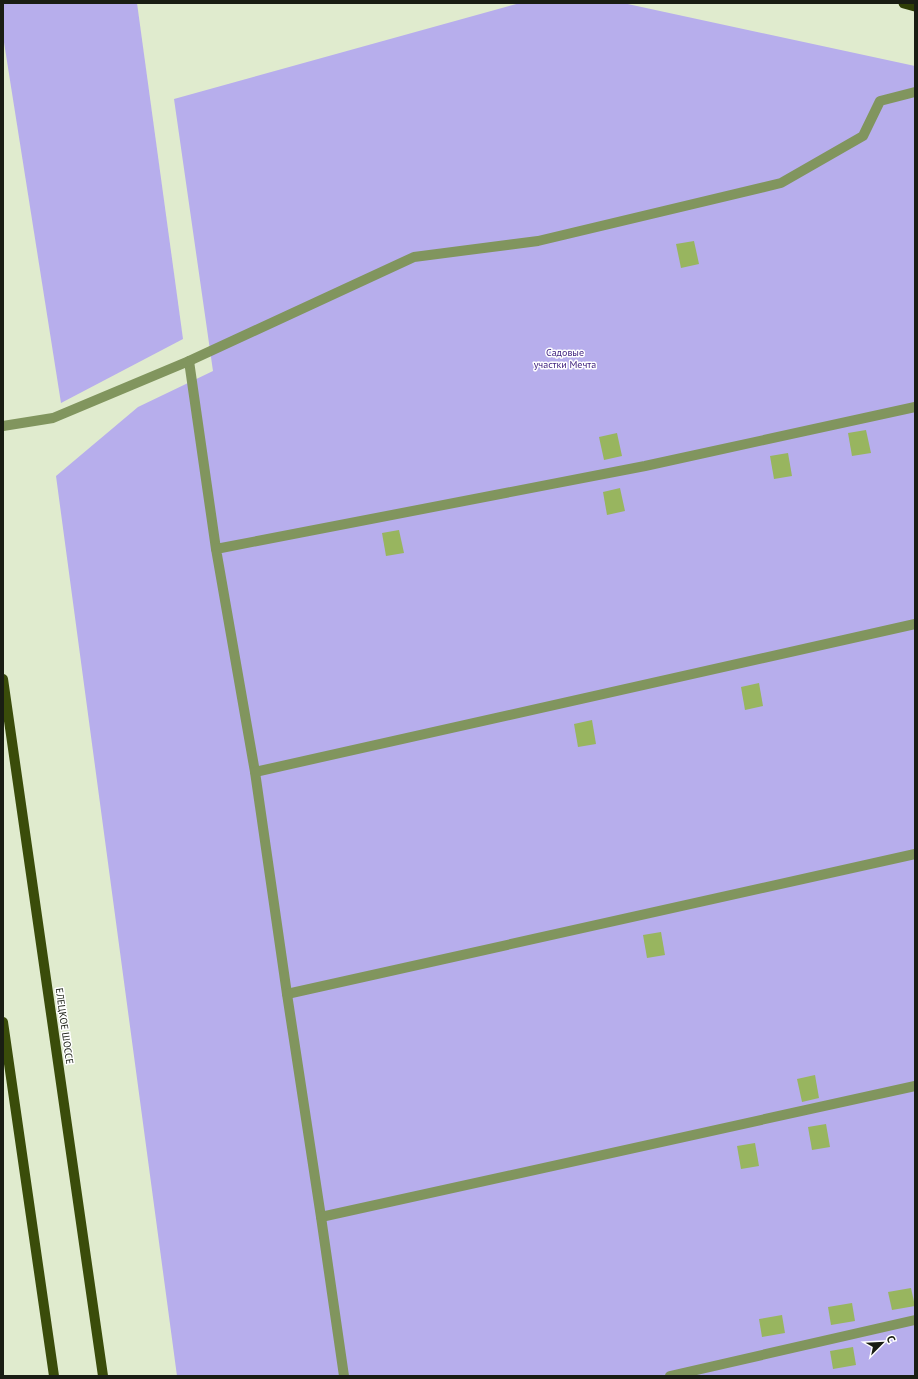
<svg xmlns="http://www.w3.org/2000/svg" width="918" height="1379" font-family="'PT Sans',sans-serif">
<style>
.green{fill:#b7aeec}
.building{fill:#98b55f}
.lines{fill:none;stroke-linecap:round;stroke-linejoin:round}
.service{stroke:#81955e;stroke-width:10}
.primary{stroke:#3a4c0a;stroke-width:10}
.trunk{stroke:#2f3f06;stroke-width:11}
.labels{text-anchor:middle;stroke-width:3;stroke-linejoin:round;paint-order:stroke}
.park-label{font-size:10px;fill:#3c1e7c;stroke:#fff}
.street-label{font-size:10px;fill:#191d13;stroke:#fff}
</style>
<rect width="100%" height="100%" fill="#e0ebce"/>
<g class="green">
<polygon points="3,3 137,3 183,339 61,403 3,36"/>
<polygon points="520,3 623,3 915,66 915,1376 177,1376 56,476 138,407 213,371 174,99"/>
</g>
<g class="building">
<polygon points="694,241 699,264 681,268 676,244"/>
<polygon points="866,430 871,453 852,456 848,433"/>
<polygon points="617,433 622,456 604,460 599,437"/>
<polygon points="788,453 792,476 774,479 770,456"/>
<polygon points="620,488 625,511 607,515 603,492"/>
<polygon points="399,530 404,553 386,556 382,533"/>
<polygon points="759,683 763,706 745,710 741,687"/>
<polygon points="592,720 596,744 578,747 574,724"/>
<polygon points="661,932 665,955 647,958 643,935"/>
<polygon points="815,1075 819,1098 802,1102 797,1079"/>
<polygon points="826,1124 830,1147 812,1150 808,1127"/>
<polygon points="755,1143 759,1166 741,1169 737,1146"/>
<polygon points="911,1288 915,1306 892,1310 888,1292"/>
<polygon points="852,1303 855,1321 831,1325 828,1307"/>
<polygon points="782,1315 785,1333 762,1337 759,1319"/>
<polygon points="853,1347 856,1365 833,1369 830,1351"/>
</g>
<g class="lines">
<g class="service">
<polyline points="189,361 216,549"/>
<polyline points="3,426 53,418 189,361 414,257 538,241 781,183 863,136 880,101 915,92"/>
<polyline points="255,772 216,549 645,466 915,407"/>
<polyline points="287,994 255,772 915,624"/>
<polyline points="321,1217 287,994 915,854"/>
<polyline points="344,1376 321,1217 915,1086"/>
<polyline points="670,1376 915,1320"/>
</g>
<g class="primary">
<polyline points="3,679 103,1376"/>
<polyline points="3,1022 54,1376"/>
</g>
<polyline class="trunk" points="904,3 915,6"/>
</g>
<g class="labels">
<g class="park-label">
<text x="565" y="356">Садовые<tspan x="565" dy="12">участки Мечта</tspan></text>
</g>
<g class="street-label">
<text transform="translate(65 1026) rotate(82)" y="4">ЕЛЕЦКОЕ ШОССЕ</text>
</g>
</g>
<rect width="918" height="1379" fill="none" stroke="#191d13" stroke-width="8"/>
<g transform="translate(882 1343) rotate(66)" stroke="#ffffff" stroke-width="3" paint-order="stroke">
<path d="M0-3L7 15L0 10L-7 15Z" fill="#191d13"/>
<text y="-6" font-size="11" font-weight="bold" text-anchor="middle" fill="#191d13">С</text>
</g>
</svg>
